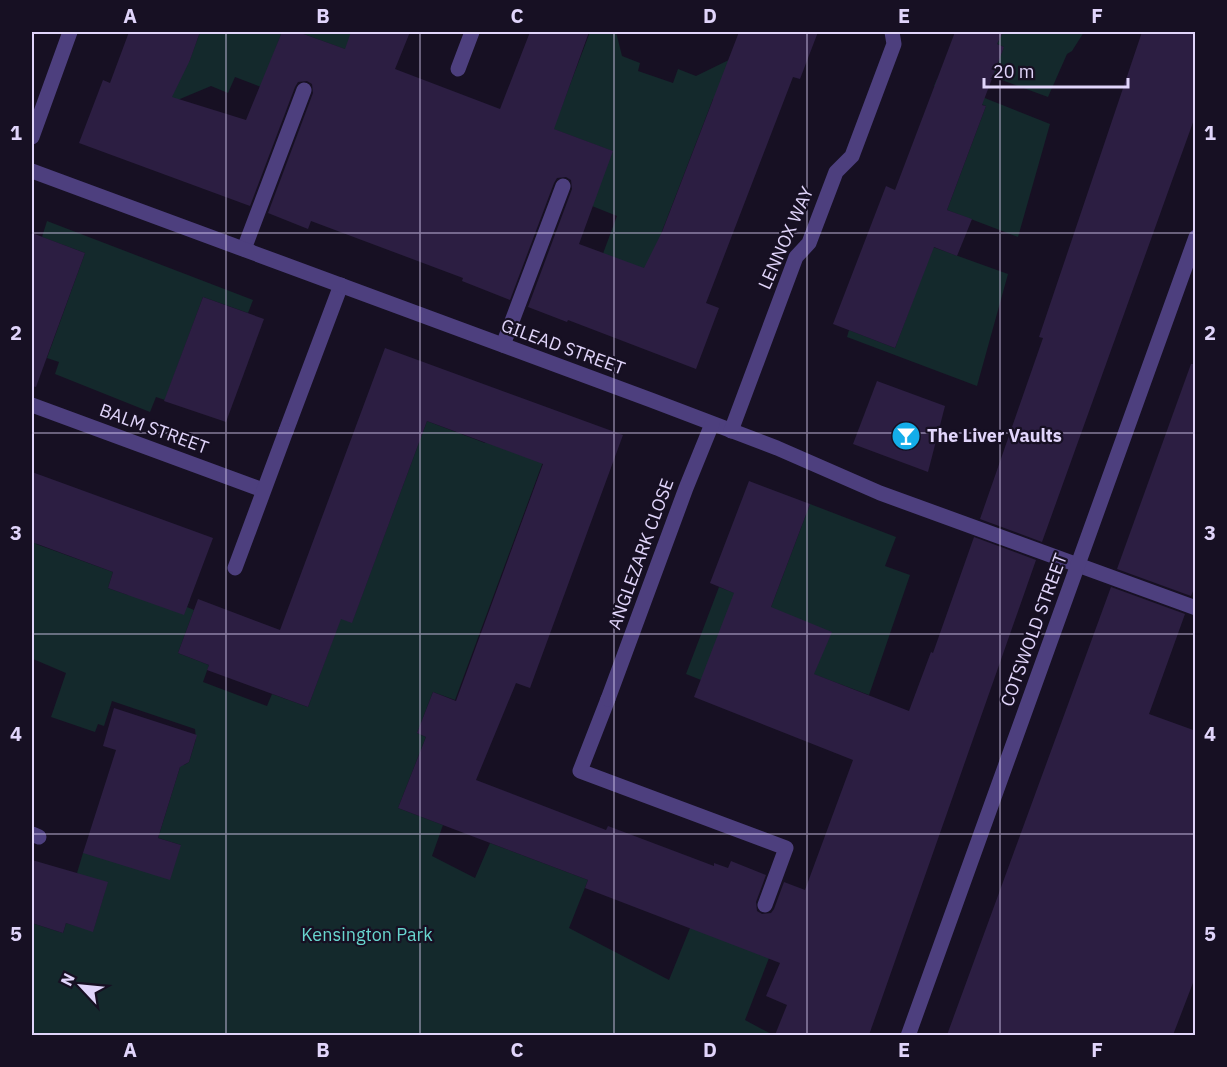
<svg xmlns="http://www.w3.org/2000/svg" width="1227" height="1067" font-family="'IBM Plex Sans',sans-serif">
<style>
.green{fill:#14292c}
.building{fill:#2c1e42}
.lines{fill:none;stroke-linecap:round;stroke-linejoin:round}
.service{stroke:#4d3f7e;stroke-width:15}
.pedestrian{stroke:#4d3f7e;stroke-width:15}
.minor{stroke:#4d3f7e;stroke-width:15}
.grid{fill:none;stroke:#e1d5fb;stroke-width:1.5;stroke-opacity:0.55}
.labels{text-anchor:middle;stroke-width:4.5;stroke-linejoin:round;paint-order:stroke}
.street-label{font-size:18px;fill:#e1d5fb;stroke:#171023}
.poi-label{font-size:18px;font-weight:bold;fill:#e1d5fb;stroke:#171023;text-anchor:start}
.park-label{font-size:18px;fill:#68d5ce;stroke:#171023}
.neatline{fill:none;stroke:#e1d5fb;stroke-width:2}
.grid-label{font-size:20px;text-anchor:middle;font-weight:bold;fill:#e1d5fb}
</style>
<rect width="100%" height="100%" fill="#171023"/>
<g class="green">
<polygon points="200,32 282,32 261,87 235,77 228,93 211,86 168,104 177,58 189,62"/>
<polygon points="298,32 351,32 351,35 390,50 367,112 494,160 516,95 560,111 590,32 616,32 622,56 640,63 638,71 673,83 678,69 696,76 737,56 742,57 725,103 713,99 661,234 674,240 656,284 653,283 650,287 598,267 617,216 592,206 612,151 540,124 516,187 517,210 513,221 482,209 485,203 480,201 346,150 343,157 314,146 318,136 332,118 358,54"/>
<polygon points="1003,32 1084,32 1072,51 1067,54 1048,97 945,59 995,70 1004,47 997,44"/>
<polygon points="937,79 1050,124 1018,237 947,210 986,106 934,86"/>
<polygon points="47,221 253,300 248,313 203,297 165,400 156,397 150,412 55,374 59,362 47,358 85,253 42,237"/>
<polygon points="933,247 1008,274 977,386 847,337 849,330 895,348"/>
<polygon points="503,392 561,413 455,700 433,692 417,733 426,737 398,808 443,825 432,856 475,878 490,843 588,880 569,928 669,980 690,928 781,927 745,1020 773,1035 32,1035 32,923 63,933 66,923 93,931 105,891 77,873 83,853 181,845 158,838 180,767 170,760 184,765 189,762 196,739 195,729 112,701 104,726 98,724 95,732 51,717 66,673 33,659 32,661 32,532 40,535 36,544 113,572 108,588 128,595 134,579 190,600 187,607 194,610 178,653 209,665 203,682 267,706 272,694 308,707 337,628 297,602 352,622 427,421 485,443"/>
<polygon points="810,504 896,537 885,566 910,575 869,695 768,657 701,680 686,674 719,587 771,607"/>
</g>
<g class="building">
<polygon points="129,32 200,32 190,60 172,97 246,120 282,32 298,32 345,49 351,32 410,32 395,69 500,109 530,32 589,32 554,129 613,151 579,244 644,268 662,232 739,32 818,32 800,79 793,77 706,303 719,308 696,369 568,320 567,322 528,307 572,189 571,180 566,177 557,178 554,183 510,300 462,281 463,278 311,221 308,229 268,213 313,93 312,84 307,81 298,82 295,87 250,206 79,143 103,80 110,83"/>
<polygon points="955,32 1003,32 997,44 1004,47 982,105 986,106 947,210 972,219 957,256 934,247 895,348 833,324 886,186 895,190"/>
<polygon points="1142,32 1196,32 1196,114 1042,542 980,519 1043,338 1039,337"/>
<polygon points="32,233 85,253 36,387 32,386"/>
<polygon points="203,297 264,319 226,422 164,401"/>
<polygon points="385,348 623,435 530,688 516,683 476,780 606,830 608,826 714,866 714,863 728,868 731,861 766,875 756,902 757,911 762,914 771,913 774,909 784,882 805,890 853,760 694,697 734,593 710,583 749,481 810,504 771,607 832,632 814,674 909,711 931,652 933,653 974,537 1036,560 869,1035 775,1035 787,1005 766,996 780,963 585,888 588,880 398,808 426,737 417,733 433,692 456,701 543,464 427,421 352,623 341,619 308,707 207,670 209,665 178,653 198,599 280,630"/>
<polygon points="1191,364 1196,364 1196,584 1191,596 1117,569"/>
<polygon points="877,381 945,406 928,472 853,444"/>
<polygon points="32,472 213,538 184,615 108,588 113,572 32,542"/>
<polygon points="1111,587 1185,614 1149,714 1196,731 1196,975 1173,1035 947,1035"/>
<polygon points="114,708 197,735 189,762 180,767 158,838 181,845 170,880 83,853 116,750 103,746"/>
<polygon points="32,860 108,882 93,932 66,923 63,933 32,923"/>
</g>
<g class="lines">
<g class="service">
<polyline points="244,249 304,90"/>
<polyline points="503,345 563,186"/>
<polyline points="608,699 580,771 786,848 765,905"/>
</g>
<polyline class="pedestrian" points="286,431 341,285"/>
<g class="minor">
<polyline points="458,69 472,32"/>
<polyline points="32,137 70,32"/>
<polyline points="32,171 651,400 777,448 880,493 1196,608"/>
<polyline points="32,405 263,490"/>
<polyline points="731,431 796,257 809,243 836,172 852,156 894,44 892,32"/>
<polyline points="235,568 286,431"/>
<polyline points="608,699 686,488 712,424"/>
<polyline points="32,834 39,837"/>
<polyline points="908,1036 1196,237"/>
</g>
</g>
<path class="grid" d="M226 32V1036M420 32V1036M614 32V1036M807 32V1036M1000 32V1036M32 233H1196M32 433H1196M32 634H1196M32 834H1196"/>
<defs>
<g id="bar-disc" transform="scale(1.5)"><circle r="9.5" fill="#14ade9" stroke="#171023"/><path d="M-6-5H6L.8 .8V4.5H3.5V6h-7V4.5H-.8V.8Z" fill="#fff"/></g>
</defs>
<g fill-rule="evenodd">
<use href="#bar-disc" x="906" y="436"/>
</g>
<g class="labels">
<g class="street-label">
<text transform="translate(786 238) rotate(-66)" y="6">LENNOX WAY</text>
<text transform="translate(563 347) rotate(20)" y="6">GILEAD STREET</text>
<text transform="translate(154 429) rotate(20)" y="6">BALM STREET</text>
<text transform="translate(641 554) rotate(-70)" y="6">ANGLEZARK CLOSE</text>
<text transform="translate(1034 630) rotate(-70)" y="6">COTSWOLD STREET</text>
</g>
<g class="poi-label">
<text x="927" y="442">The Liver Vaults</text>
</g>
<g class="park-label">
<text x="367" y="941">Kensington Park</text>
</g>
</g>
<rect width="1227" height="1067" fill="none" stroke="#171023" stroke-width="66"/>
<g transform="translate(81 986) rotate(296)" stroke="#171023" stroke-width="4.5" paint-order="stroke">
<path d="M0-4.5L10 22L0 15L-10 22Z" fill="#e1d5fb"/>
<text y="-9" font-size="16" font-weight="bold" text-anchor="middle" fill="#e1d5fb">N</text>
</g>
<path d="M984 78v9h144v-9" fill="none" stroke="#e1d5fb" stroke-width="3"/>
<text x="993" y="78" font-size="18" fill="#e1d5fb" stroke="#171023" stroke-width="4.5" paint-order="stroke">20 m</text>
<rect x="33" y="33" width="1161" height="1001" class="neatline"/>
<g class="grid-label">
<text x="130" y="23">A</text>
<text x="323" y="23">B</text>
<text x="517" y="23">C</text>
<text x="710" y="23">D</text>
<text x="904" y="23">E</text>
<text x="1097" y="23">F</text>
<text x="16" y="140">1</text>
<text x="1210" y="140">1</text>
<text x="16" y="340">2</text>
<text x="1210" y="340">2</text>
<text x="16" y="540">3</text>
<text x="1210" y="540">3</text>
<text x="16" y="741">4</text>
<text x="1210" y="741">4</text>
<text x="16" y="941">5</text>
<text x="1210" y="941">5</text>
<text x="130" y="1057">A</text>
<text x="323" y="1057">B</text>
<text x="517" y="1057">C</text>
<text x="710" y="1057">D</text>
<text x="904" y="1057">E</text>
<text x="1097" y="1057">F</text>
</g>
</svg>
